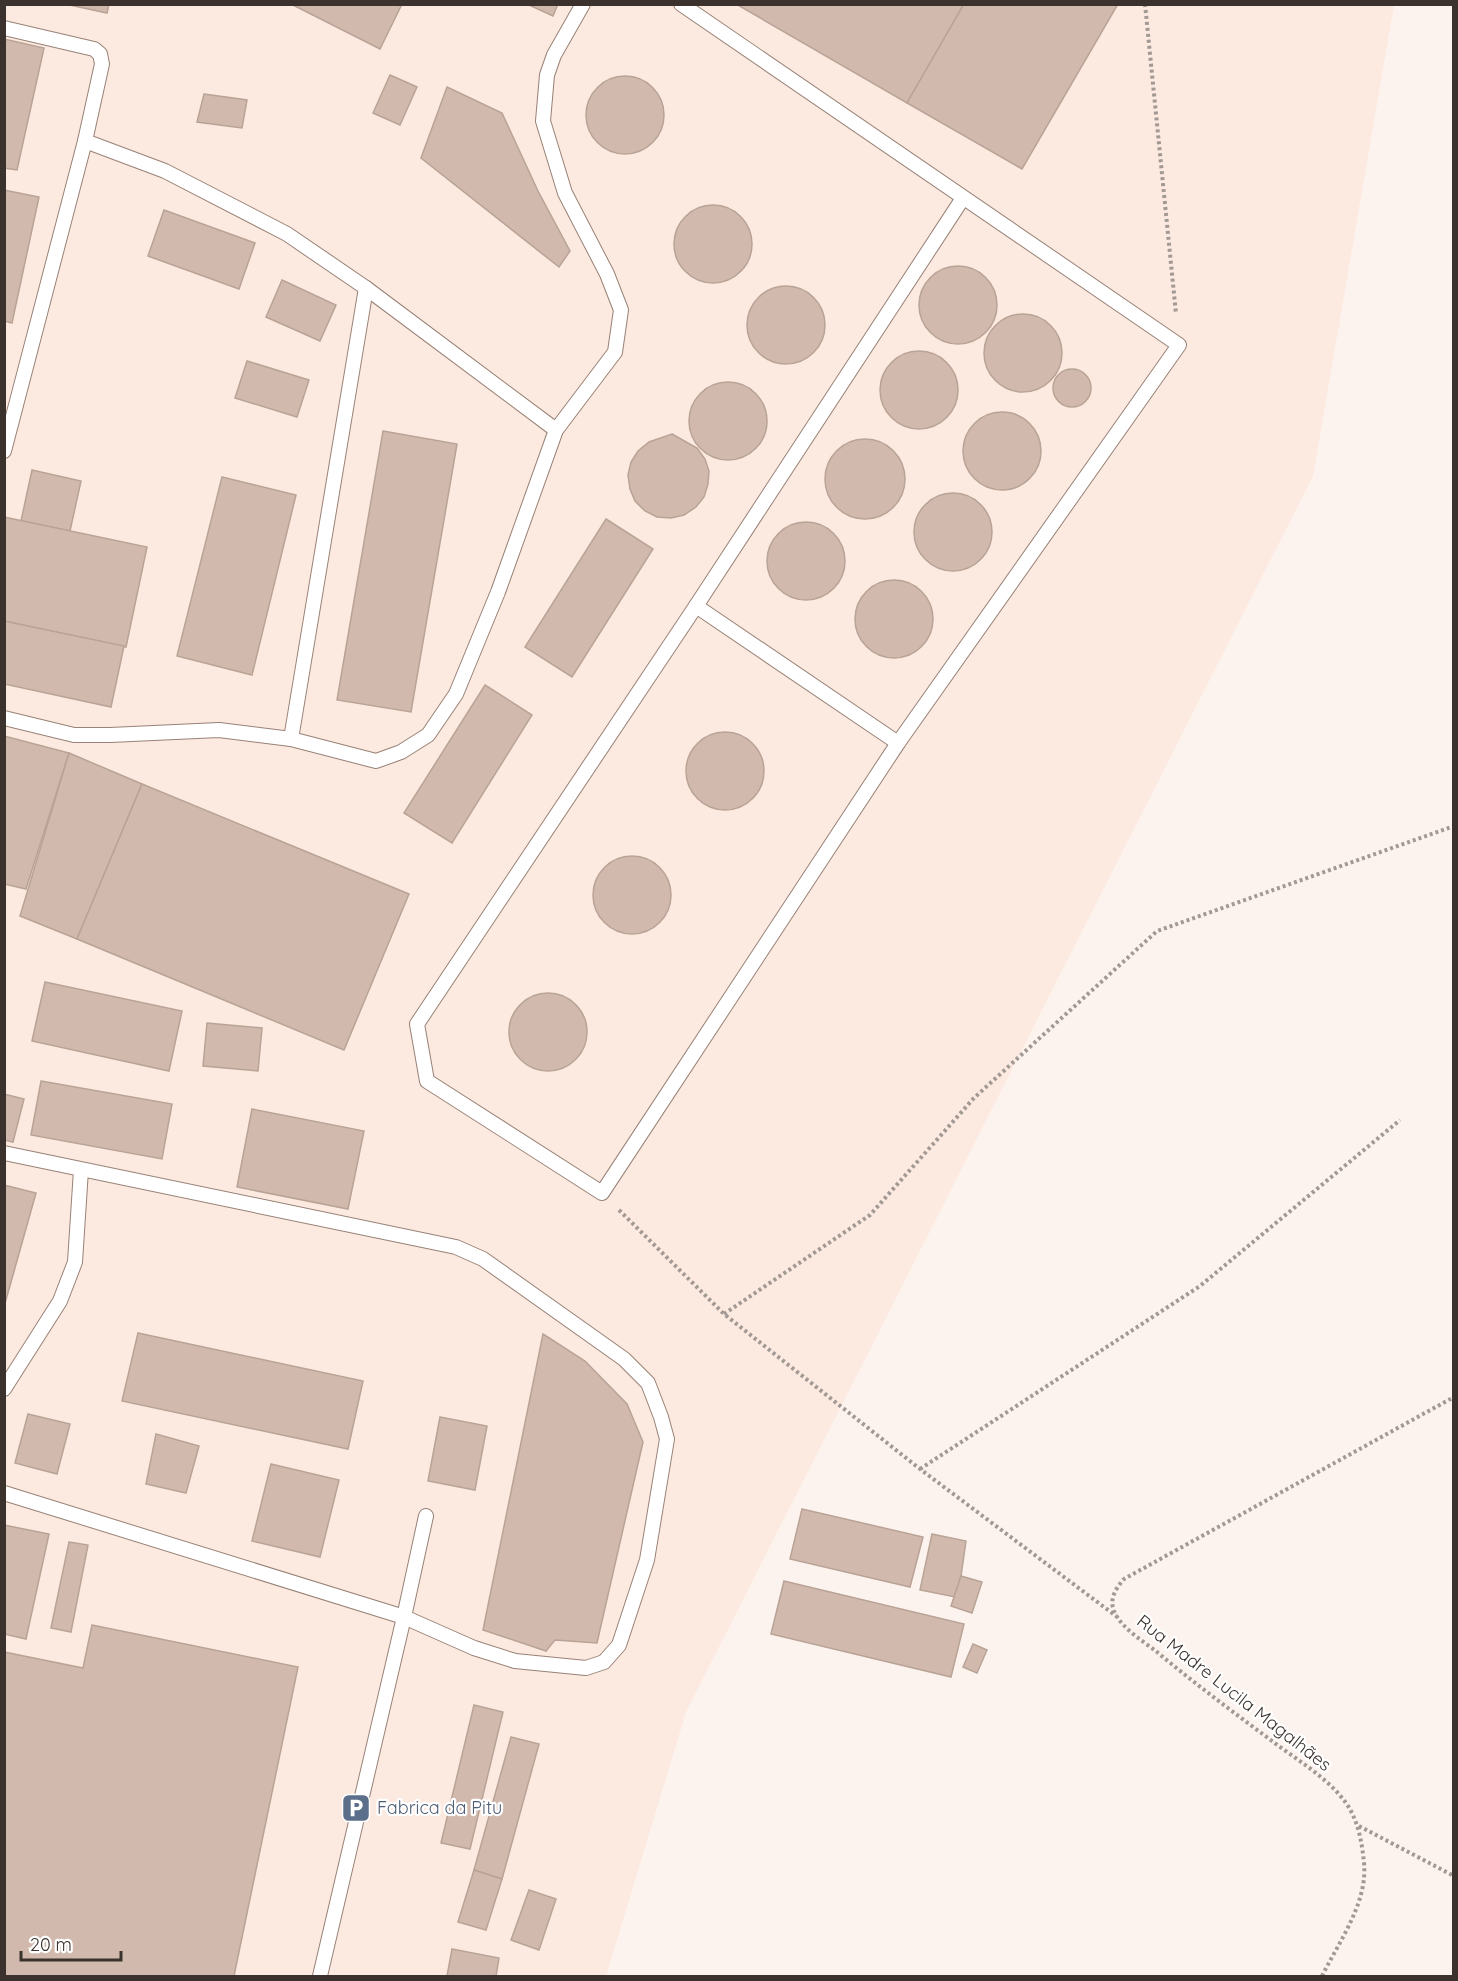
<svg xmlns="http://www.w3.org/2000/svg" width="1458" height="1981" font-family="Quicksand,sans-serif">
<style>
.built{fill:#fce9df}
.building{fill:#d1baad;stroke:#b9a396;stroke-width:1.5}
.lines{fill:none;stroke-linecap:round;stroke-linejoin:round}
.service-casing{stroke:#988277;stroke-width:16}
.path{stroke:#a39994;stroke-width:4;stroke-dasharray:3 3;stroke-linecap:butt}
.service{stroke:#fff;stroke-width:14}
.labels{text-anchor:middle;stroke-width:4.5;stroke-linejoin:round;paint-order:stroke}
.street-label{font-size:18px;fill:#3b322d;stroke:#fff}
.service-label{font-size:18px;fill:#4e5e75;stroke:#fff;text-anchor:start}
</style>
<rect width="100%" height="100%" fill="#fdf3ee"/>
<polygon class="built" points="5,5 1394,5 1313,476 686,1712 606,1976 5,1976"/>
<g class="building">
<polygon points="65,4 109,4 107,13"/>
<polygon points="291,4 402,4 380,49"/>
<polygon points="527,4 558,4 553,16"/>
<polygon points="736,4 964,4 907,103"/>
<polygon points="964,4 1118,4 1022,169 907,103"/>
<polygon points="4,39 44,48 17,170 4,168"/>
<polygon points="390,75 417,87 400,125 373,113"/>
<circle cx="625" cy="115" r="39"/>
<polygon points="447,87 502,113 538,191 570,251 559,267 421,158"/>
<polygon points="204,94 247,100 242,128 197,122"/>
<polygon points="4,190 39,197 12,323 4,321"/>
<circle cx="713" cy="244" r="39"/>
<polygon points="164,210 255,243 239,289 148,256"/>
<circle cx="958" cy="305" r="39"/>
<polygon points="282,280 336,305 320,341 266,317"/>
<circle cx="786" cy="325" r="39"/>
<circle cx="1023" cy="353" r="39"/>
<circle cx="919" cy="390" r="39"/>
<polygon points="247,361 309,380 297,417 235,398"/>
<circle cx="1072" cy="388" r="19"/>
<circle cx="728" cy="421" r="39"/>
<circle cx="1002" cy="451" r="39"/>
<polygon points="383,431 457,444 411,712 337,700"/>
<polygon points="672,434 697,448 705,459 709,471 708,484 704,497 696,507 684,515 671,518 657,517 645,511 635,501 630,489 628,475 631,462 638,451 649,442"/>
<circle cx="865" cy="479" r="40"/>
<polygon points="32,470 81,481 70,531 21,521"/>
<polygon points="222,477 296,495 252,675 177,656"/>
<circle cx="953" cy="532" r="39"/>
<polygon points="4,517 147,547 126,647 4,621"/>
<polygon points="606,519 653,549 572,677 525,647"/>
<circle cx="806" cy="561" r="39"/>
<circle cx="894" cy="619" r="39"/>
<polygon points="4,621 124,646 111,707 4,684"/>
<polygon points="485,685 532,715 452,843 404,813"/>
<circle cx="725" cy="771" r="39"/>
<polygon points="4,736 69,753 26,889 4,884"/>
<polygon points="69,753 142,784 77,939 20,916"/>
<polygon points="142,784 409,894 344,1050 77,939"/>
<circle cx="632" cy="895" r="39"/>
<polygon points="45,982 182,1011 169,1071 32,1041"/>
<circle cx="548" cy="1032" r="39"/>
<polygon points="207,1023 262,1028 258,1071 203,1066"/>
<polygon points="41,1081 172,1104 162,1159 31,1135"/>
<polygon points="4,1094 24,1099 13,1142 4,1140"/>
<polygon points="252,1109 364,1131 348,1209 237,1187"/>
<polygon points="4,1185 36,1193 4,1307"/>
<polygon points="138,1333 363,1381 348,1449 122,1401"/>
<polygon points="543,1334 585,1361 627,1404 643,1442 597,1643 555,1640 546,1651 483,1630"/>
<polygon points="28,1414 70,1424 57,1474 15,1463"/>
<polygon points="440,1417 487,1426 475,1490 428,1481"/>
<polygon points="156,1434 199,1446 186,1493 146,1484"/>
<polygon points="271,1464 339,1480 320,1557 252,1541"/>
<polygon points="802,1509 923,1537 910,1587 790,1559"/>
<polygon points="4,1525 49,1534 26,1639 4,1634"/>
<polygon points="932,1534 966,1541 961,1576 955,1597 920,1590"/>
<polygon points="69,1542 88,1545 71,1632 51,1628"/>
<polygon points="961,1576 982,1582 972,1613 951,1606"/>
<polygon points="784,1581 964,1624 951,1677 771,1634"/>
<polygon points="92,1625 298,1667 234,1976 4,1976 4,1652 83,1668"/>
<polygon points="973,1644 987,1650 977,1673 963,1667"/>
<polygon points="474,1705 503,1712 470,1849 441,1843"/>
<polygon points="511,1737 539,1744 502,1879 474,1870"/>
<polygon points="474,1870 502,1879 486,1930 458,1922"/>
<polygon points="529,1890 556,1899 539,1950 511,1940"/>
<polygon points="452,1949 499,1958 496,1976 447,1976"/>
</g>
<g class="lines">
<g class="service-casing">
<g id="service">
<polyline points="681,4 1179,345 898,743 696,606"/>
<polyline points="4,28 94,49 100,54 102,64 85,141 4,451"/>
<polyline points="85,141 165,171 287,234 366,288"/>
<polyline points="4,718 74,735 110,735 219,730 291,739 376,761 401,752 428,735 456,694 498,592 556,430 615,352 621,310 607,274 565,193 543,121 547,75 554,55 583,4"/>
<polyline points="291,739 366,288 556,430"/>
<polyline points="898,743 602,1193 427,1081 417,1024 696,606 963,198"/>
<polyline points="4,1153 456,1247 483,1259 624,1359 648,1383 661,1417 667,1439 647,1560 619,1645 604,1662 586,1668 515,1661 474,1648 404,1617 4,1493"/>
<polyline points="4,1389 60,1301 75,1262 81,1170"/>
<polyline points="320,1976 404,1617 426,1516"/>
</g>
</g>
<g class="path">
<polyline points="1145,4 1176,314"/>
<polyline points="619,1210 724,1314 920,1469 1116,1616"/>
<polyline points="724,1314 870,1215 974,1098 1157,931 1454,826"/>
<polyline points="920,1469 1200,1286 1400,1120"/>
<polyline points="1359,1826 1454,1876"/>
<path d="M1322 1976C1339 1942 1368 1902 1364 1863 1362 1842 1358 1820 1346 1803 1327 1777 1297 1760 1272 1741 1233 1712 1194 1683 1157 1652 1143 1641 1121 1628 1114 1611 1109 1599 1116 1588 1124 1579L1454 1397"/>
</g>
<use href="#service" class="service"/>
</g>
<defs>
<g id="parking-square" transform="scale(1.5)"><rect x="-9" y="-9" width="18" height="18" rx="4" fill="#5c6f8a" stroke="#fff"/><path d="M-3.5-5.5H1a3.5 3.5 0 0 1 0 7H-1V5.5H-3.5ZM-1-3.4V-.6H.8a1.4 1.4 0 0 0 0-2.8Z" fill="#fff"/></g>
</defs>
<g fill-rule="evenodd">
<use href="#parking-square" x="356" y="1808"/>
</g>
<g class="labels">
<g class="street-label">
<text transform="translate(1234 1693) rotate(38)" y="6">Rua Madre Lucila Magalhães</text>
</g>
<g class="service-label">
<text x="377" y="1814">Fabrica da Pitu</text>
</g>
</g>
<rect width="1458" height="1981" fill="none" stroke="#3b322d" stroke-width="12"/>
<path d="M21 1951v9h100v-9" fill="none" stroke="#3b322d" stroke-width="3"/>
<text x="30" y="1951" font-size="18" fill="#3b322d" stroke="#ffffff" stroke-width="4.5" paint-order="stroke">20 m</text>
</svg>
